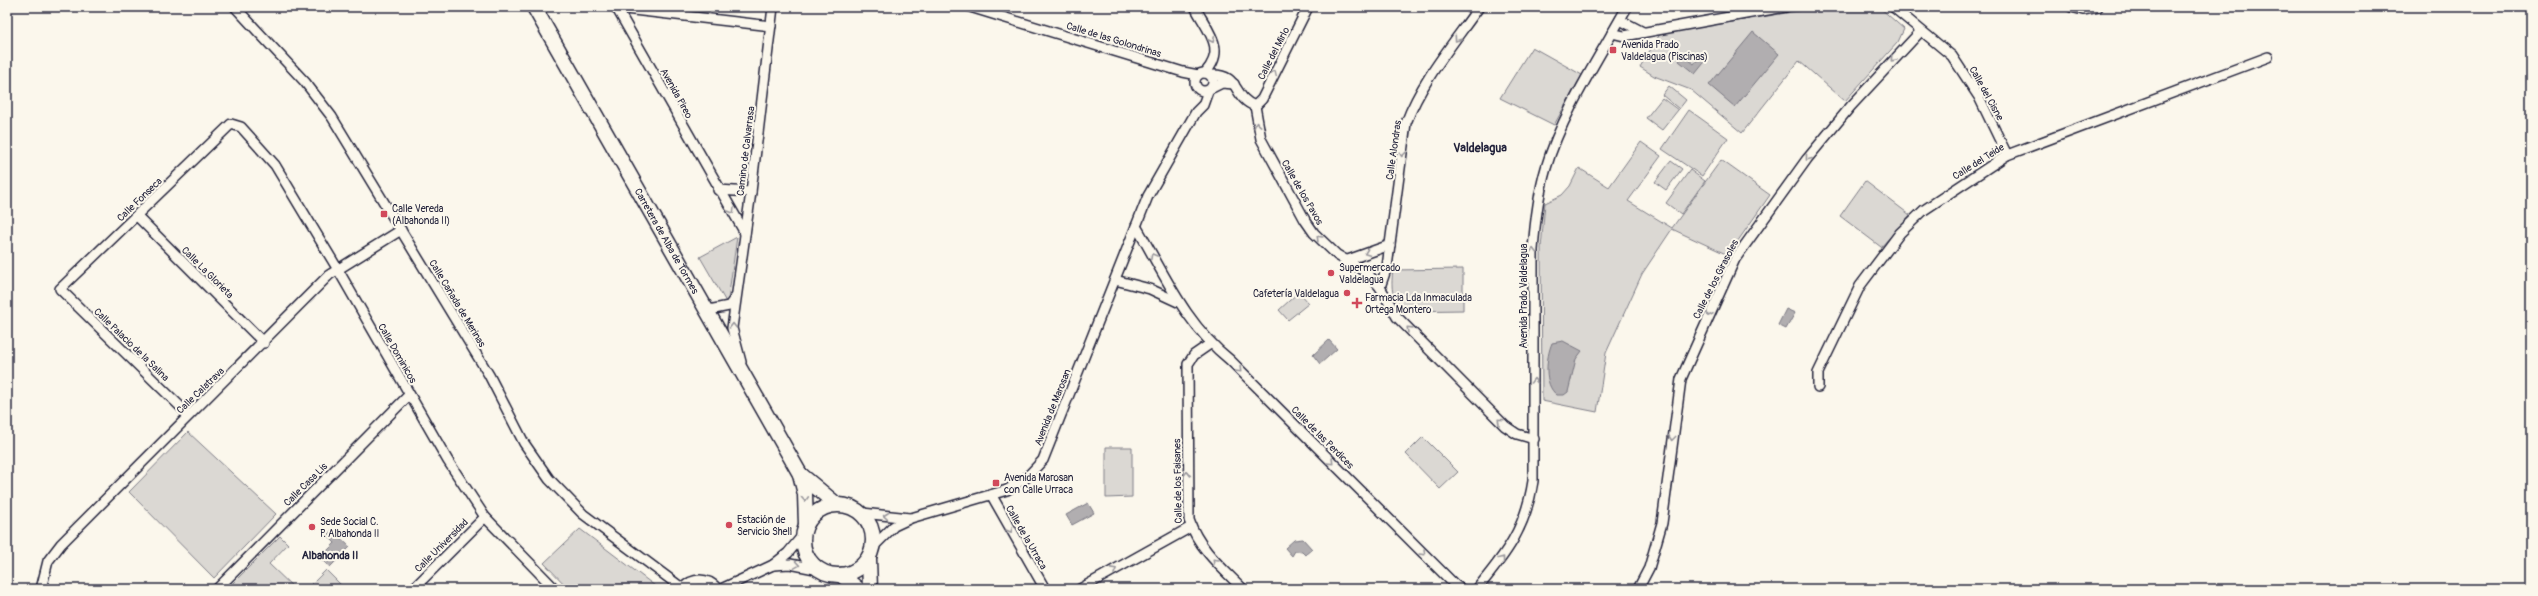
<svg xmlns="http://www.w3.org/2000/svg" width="2538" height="596" font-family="Pangolin,sans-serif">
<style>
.green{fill:#dbd8d3;stroke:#7e7d87}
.water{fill:#b1aeb0;stroke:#787681}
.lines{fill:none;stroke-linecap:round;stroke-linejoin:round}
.street-casing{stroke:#22223b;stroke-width:12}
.primary-casing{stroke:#22223b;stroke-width:17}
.street{stroke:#fbf7ec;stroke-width:9}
.primary{stroke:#fbf7ec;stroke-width:14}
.oneway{stroke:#99979c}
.poi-dot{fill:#d1495b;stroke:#fbf7ec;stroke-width:1.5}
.labels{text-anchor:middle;stroke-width:4;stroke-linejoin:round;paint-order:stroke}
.street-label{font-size:10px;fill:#22223b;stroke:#fbf7ec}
.poi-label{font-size:10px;fill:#22223b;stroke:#fbf7ec;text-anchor:start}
.neighbourhood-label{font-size:11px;font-weight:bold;fill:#22223b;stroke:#fbf7ec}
.quarter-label{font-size:12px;font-weight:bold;fill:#22223b;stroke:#fbf7ec}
</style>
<rect width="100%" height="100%" fill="#fbf7ec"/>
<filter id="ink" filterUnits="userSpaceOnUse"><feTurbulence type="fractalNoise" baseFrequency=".025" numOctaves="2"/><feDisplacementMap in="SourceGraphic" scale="8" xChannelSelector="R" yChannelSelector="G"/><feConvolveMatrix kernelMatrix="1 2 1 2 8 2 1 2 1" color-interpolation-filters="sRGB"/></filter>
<g filter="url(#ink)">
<g class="green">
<polygon points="1822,7 1879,7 1904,29 1898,42 1845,101 1799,61 1742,133 1691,90 1654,76 1640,67 1660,34"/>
<polygon points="1532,47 1582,75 1554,125 1500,98"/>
<polygon points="1669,86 1686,100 1679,109 1662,95"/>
<polygon points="1662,98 1678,110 1662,130 1646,118"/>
<polygon points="1689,110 1728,138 1702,176 1662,149"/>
<polygon points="1641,142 1661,156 1628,201 1672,228 1721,160 1770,195 1728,255 1672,229 1642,274 1606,353 1597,412 1542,401 1541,248 1545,203 1562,195 1570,186 1579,168 1609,187"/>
<polygon points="1671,161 1682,169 1666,190 1655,182"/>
<polygon points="1690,170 1705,181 1681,214 1666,203"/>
<polygon points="1865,181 1910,215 1881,247 1840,216"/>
<polygon points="737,237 728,300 726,302 700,257"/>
<path d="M1463 269V310L1402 311C1391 299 1391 284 1393 270Z"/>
<polygon points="1299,292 1309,303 1288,320 1279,310"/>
<polygon points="188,432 276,514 214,578 129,492"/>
<polygon points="1423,437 1458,472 1440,489 1406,454"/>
<polygon points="1106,447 1132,447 1132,497 1106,498"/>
<polygon points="580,529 659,589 569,589 544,563"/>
<polygon points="280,536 288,544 269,564 295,589 227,589"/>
<polygon points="326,570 345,589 307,589"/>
</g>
<g class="water">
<polygon points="1753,32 1779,54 1735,107 1709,85"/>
<polygon points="1702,54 1708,58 1695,74 1679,61 1683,55 1694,64"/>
<polygon points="1786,309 1795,313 1786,329 1778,325"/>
<polygon points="1329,340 1337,349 1320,364 1313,355"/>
<path d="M1563 341 1582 351 1576 359 1568 392 1564 395H1557C1543 385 1546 357 1552 343Z"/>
<polygon points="1088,503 1094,513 1072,525 1066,515"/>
<polygon points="332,530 350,547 330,567 320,558 335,543 327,535"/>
<polygon points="1303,539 1312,549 1305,555 1302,552 1295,551 1292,556 1285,548 1294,540"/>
</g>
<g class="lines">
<g class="street-casing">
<g id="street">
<polyline points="235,7 305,82 332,117 489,375 524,443 549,479 583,514 682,588"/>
<polyline points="616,7 745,233"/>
<polyline points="970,7 1183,72 1198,75"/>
<path d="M1195 7C1208 32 1227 49 1205 73"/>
<polyline points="1893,7 1952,56 1979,97 2007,155"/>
<polyline points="2071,7 2083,10 2098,7"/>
<polyline points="616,8 771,26"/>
<polyline points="1620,20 1643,32"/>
<polyline points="1612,33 1624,36 1785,7"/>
<circle cx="1204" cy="82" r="9"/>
<path d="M1210 75C1241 73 1232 98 1255 106"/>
<polyline points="1212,88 1222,83 1234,84"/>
<polyline points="1255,106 1261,139 1305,220 1314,233 1337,255 1366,272 1380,287 1397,317 1505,426 1517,434 1534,439"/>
<polyline points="1255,106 1262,99 1308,7"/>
<polyline points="718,190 751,192"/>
<polyline points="137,216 264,343"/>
<path d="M1136 226C1165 275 1185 324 1230 360L1455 585 1461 589"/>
<polyline points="1345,261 1390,245"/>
<polyline points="1115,280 1150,289 1178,302"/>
<path d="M1380 287 1387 267 1406 123C1422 80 1453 44 1479 7"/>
<polyline points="709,310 729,306 735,298"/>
<path d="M1210 344 1194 355 1188 364 1189 520C1199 549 1222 568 1243 589"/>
<polyline points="741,362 732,328 751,192 773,7"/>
<polyline points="1818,387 1818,373 1860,286 1900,233 1924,210 2007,155 2268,57"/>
<polyline points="189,415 60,289 231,124 241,127 275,165 337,268 448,461 485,517 555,589"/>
<polyline points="992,496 1045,589"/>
<polyline points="862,513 910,518"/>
<polyline points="873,547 894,526 911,518 1007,490 1026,478 1043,460 1148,196 1196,112 1203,105 1208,91"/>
<polyline points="773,565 790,564 820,570"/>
<polyline points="41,589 48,561 61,544 329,275 401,230"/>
<polyline points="217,589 409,395"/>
<polyline points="413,589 485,517"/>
<path d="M682 589C693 577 707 577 718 589"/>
<polyline points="721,589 773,565 788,553 803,535"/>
<polyline points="1080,589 1191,527"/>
<path d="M1477 589C1506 554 1526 528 1533 481V250C1535 223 1538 195 1546 168 1561 115 1600 56 1627 7"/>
<polyline points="1638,589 1649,568 1662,523 1681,379 1735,259 1807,159 1851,106 1920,32"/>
</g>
</g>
<g class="primary-casing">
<g id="primary">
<path id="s1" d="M534 7 800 474 805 494 806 525"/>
<polyline points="800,474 836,504"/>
<circle cx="838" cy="540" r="35"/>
<polyline points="869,559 870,589"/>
<polyline points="841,575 858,589"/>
</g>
</g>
<use href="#street" class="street"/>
<use href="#primary" class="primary"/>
</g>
<defs><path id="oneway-chevron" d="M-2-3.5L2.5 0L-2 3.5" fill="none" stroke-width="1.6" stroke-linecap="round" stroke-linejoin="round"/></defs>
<g class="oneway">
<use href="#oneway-chevron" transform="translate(1457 39) rotate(125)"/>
<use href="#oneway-chevron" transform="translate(1212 40) rotate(65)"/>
<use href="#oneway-chevron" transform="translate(1893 59) rotate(132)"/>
<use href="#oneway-chevron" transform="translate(1274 73) rotate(-64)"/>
<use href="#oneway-chevron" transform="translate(1257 125) rotate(-104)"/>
<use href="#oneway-chevron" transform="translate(1402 154) rotate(97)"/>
<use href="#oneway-chevron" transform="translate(1808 158) rotate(128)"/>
<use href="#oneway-chevron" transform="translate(732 211) rotate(59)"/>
<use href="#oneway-chevron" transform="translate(1319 238) rotate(-135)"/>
<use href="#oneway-chevron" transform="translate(1533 251) rotate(-89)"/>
<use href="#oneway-chevron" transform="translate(1367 253) rotate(160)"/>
<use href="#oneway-chevron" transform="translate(1153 256) rotate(-119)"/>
<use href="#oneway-chevron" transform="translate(1709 314) rotate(115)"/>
<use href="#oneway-chevron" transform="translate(733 326) rotate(-90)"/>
<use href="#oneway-chevron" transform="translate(1409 329) rotate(-136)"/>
<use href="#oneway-chevron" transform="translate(1239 370) rotate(45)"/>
<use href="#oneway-chevron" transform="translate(1534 381) rotate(-90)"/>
<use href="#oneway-chevron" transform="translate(1500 421) rotate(-137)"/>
<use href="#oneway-chevron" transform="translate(1672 438) rotate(97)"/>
<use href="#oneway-chevron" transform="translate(1331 462) rotate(45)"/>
<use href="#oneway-chevron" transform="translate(1187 474) rotate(-90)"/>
<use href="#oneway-chevron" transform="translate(805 499) rotate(87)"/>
<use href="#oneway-chevron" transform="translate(886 516) rotate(-174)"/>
<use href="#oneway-chevron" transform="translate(1010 530) rotate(60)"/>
<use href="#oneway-chevron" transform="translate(1423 553) rotate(45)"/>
<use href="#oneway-chevron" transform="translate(1502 559) rotate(-52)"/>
<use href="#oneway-chevron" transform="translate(1215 561) rotate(-134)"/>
<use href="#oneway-chevron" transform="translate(797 565) rotate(9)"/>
<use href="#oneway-chevron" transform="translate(1114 570) rotate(-29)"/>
</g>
</g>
<g class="poi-dot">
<rect x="1609" y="46" width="8" height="8" rx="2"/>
<rect x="380" y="210" width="8" height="8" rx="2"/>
<circle cx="1331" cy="273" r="4"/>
<circle cx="1347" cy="293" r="4"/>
<path d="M1355 297h4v4h4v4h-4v4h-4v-4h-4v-4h4z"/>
<rect x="992" y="479" width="8" height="8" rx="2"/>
<circle cx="729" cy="525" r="4"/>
<circle cx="312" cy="527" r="4"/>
</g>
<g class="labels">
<g class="street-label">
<text transform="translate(1114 39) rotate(17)" y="4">Calle de las Golondrinas</text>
<text transform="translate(1273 53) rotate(-63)" y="4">Calle del Mirlo</text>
<text transform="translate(677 93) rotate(61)" y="4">Avenida Pireo</text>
<text transform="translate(1987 93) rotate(61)" y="4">Calle del Cisne</text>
<text transform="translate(1393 150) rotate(-82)" y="4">Calle Alondras</text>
<text transform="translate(745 151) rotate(-83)" y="4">Camino de Calvarrasa</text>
<text transform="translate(1978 161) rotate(-32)" y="4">Calle del Teide</text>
<text transform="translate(1303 192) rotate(60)" y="4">Calle de los Pavos</text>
<text transform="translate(139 199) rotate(-44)" y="4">Calle Fonseca</text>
<text dy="4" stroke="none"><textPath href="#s1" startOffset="269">Carretera de Alba de Tormes</textPath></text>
<text transform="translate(208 272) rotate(45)" y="4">Calle La Glorieta</text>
<text transform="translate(1715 279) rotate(-63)" y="4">Calle de los Girasoles</text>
<text transform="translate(1523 296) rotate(-90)" y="4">Avenida Prado Valdelagua</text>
<text transform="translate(458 303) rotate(59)" y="4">Calle Cañada de Merinas</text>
<text transform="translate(132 344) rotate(44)" y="4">Calle Palacio de la Salina</text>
<text transform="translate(398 353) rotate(60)" y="4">Calle Dominicos</text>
<text transform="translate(200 390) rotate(-44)" y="4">Calle Calatrava</text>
<text transform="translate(1052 407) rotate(-68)" y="4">Avenida de Marosan</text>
<text transform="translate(1323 437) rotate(45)" y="4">Calle de las Perdices</text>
<text transform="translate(1177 481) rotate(-91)" y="4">Calle de los Faisanes</text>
<text transform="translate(305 484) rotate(-45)" y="4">Calle Casa Lis</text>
<text transform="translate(1027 537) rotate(60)" y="4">Calle de la Urraca</text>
<text transform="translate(441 545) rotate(-45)" y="4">Calle Universidad</text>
</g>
<g class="poi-label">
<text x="1621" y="48">Avenida Prado<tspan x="1621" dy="12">Valdelagua (Piscinas)</tspan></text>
<text x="392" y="212">Calle Vereda<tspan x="392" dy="12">(Albahonda II)</tspan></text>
<text x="1339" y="271">Supermercado<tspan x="1339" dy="12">Valdelagua</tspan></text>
<text x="1339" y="297" text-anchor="end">Cafetería Valdelagua</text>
<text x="1365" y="301">Farmacia Lda Inmaculada<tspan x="1365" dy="12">Ortega Montero</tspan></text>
<text x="1004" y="481">Avenida Marosan<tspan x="1004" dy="12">con Calle Urraca</tspan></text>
<text x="737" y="523">Estación de<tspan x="737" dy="12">Servicio Shell</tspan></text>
<text x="320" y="525">Sede Social C.<tspan x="320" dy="12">P. Albahonda II</tspan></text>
</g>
<g class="neighbourhood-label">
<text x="330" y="559">Albahonda II</text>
</g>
<g class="quarter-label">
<text x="1480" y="152">Valdelagua</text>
</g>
</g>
<rect width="2538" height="596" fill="none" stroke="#fbf7ec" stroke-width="24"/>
<rect x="12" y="12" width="2514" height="572" fill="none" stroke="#22223b" stroke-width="1.5" filter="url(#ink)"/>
</svg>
